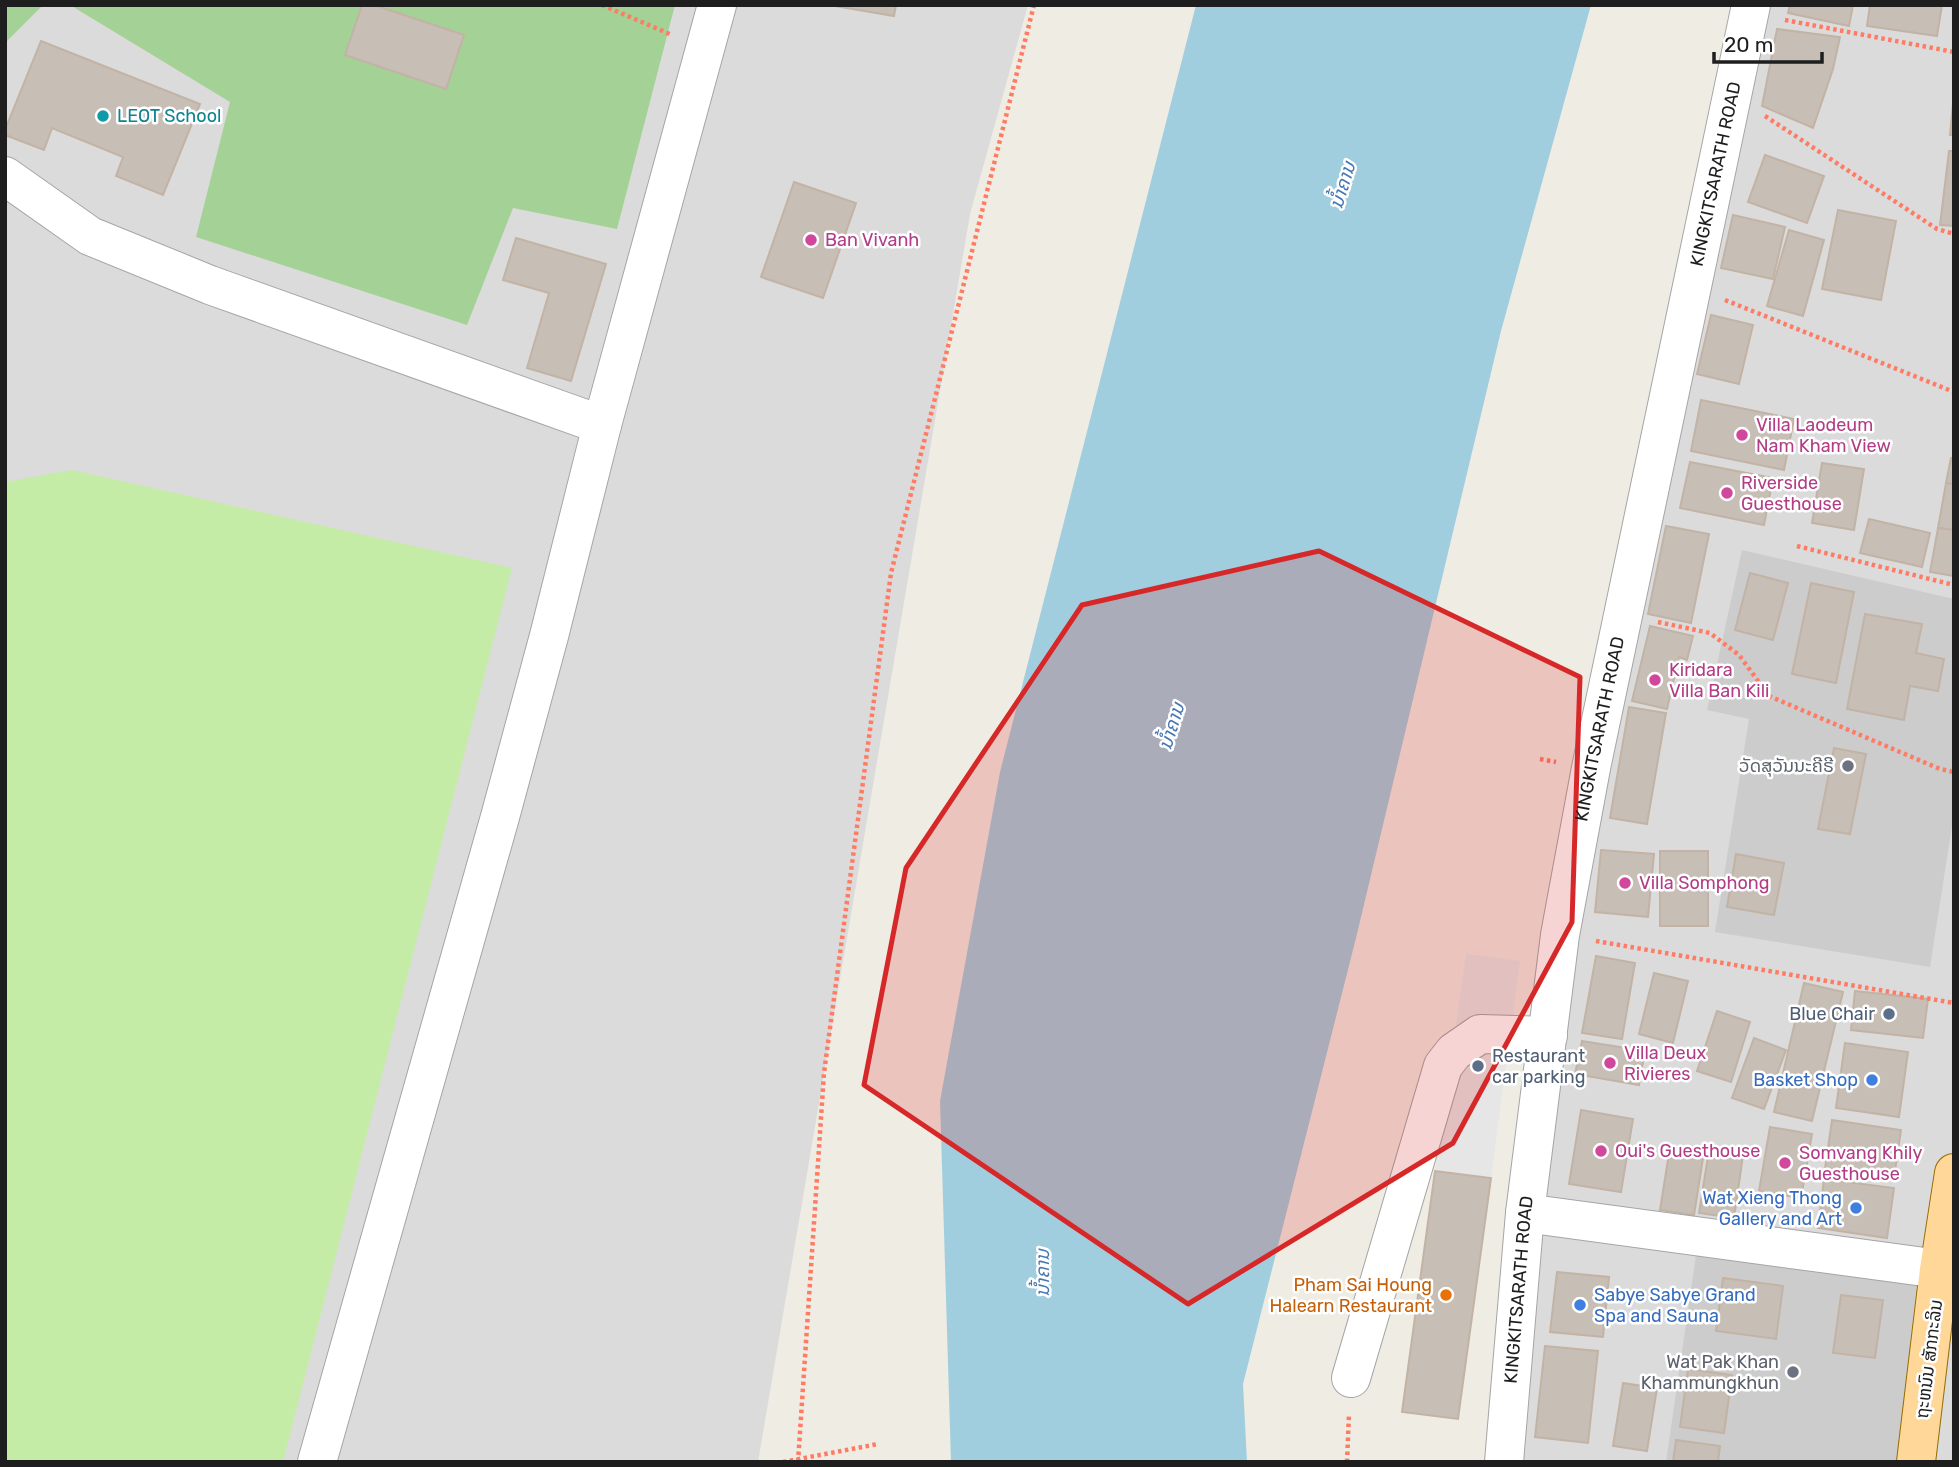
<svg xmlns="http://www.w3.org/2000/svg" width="1959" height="1467" font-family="Rubik,'Noto Sans Lao',sans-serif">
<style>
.residential{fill:#dcdbdb}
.religious{fill:#ccc}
.grass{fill:#c5eca6}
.forest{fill:#a4d196}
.parking{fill:#e6e6e6}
.water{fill:#a1cedf}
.building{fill:#c7beb6;stroke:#c2b3a5;stroke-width:2}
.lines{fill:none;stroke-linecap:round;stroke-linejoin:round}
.minor-casing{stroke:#a5a5a5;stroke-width:40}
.major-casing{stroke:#976c00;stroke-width:40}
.path{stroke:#ff7b64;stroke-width:4.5;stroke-dasharray:3.5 3.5;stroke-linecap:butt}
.minor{stroke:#fff;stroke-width:38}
.major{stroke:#ffd798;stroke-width:38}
.marked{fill:#d62828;fill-opacity:0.2;stroke:#d62828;stroke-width:5;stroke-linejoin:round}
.culture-dot{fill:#0f9aa8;stroke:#fff;stroke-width:2.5}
.hotel-dot{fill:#d1479c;stroke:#fff;stroke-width:2.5}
.worship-dot{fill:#6b7280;stroke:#fff;stroke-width:2.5}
.service-dot{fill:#5c6f8a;stroke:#fff;stroke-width:2.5}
.shop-dot{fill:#3f7fe0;stroke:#fff;stroke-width:2.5}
.food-dot{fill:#e8710a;stroke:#fff;stroke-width:2.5}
.labels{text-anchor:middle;stroke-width:5;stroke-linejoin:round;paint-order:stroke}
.culture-label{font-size:18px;fill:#0d838f;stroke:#fff;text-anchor:start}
.street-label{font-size:18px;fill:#1e1e1e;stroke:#fff}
.hotel-label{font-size:18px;fill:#b23c85;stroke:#fff;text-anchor:start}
.worship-label{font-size:18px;fill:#5b616d;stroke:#fff;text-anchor:end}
.service-label{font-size:18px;fill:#4e5e75;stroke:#fff;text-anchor:end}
.shop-label{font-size:18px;fill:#366cbe;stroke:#fff;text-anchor:end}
.food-label{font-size:18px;fill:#c56008;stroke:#fff;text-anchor:end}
.water-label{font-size:19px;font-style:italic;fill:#4677b2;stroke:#fff}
</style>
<rect width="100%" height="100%" fill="#efece3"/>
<g class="residential">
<polygon points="5,5 1028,5 970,214 758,1462 5,1462"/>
<polygon points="1751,5 1954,5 1954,1462 1504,1462 1525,1213"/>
</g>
<g class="religious">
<polygon points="1742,550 1954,599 1954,813 1930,967 1715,932 1749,719 1707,710"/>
<polygon points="1697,1248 1917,1282 1897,1462 1666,1462"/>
</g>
<polygon class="grass" points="72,470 512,568 283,1462 5,1462 5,482"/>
<g class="forest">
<polygon points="5,5 43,5 5,43"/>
<polygon points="70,5 675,5 617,229 513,208 467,325 196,237 230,102"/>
</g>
<polygon class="parking" points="1466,954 1520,961 1491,1178 1435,1171"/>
<polygon class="water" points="1196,5 1591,5 1501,331 1356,938 1243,1384 1247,1462 951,1462 940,1101 1000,772"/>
<g class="building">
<polygon points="362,5 374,5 464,35 446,89 345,55"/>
<polygon points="829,5 896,5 894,16"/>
<polygon points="1790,5 1853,5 1849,26 1788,13"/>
<polygon points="1870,5 1942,5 1937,36 1867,26"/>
<polygon points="1777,29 1840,37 1833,69 1813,128 1762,106"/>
<polygon points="41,41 200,104 163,195 116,176 123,157 52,128 44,150 5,135 5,130"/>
<polygon points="1954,93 1954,135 1950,135"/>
<polygon points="1949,151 1954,151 1954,226 1940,225"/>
<polygon points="1765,155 1824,176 1807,223 1748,202"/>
<polygon points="794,182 856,203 823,298 761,277"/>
<polygon points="1838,210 1896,221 1881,300 1822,289"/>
<polygon points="1733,215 1785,227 1773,279 1721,268"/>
<polygon points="1789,230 1824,240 1803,316 1767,306"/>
<polygon points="516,238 606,264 571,381 527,368 549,293 503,280"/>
<polygon points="1711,315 1753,325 1739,384 1697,374"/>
<polygon points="1701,400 1794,419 1784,470 1691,451"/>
<polygon points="1951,458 1954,458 1954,484 1946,483"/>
<polygon points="1690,462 1773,478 1764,525 1680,508"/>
<polygon points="1822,463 1864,469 1854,530 1812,523"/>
<polygon points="1946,483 1954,484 1954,530 1938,528"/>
<polygon points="1869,519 1930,533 1922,567 1860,553"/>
<polygon points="1666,526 1709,534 1691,623 1648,614"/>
<polygon points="1938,528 1954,530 1954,576 1930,572"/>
<polygon points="1750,573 1788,583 1773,640 1735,630"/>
<polygon points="1811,583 1854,592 1836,683 1792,674"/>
<polygon points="1865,614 1922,624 1916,653 1944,659 1938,691 1910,686 1904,720 1847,709"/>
<polygon points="1650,626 1693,636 1687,660 1679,657 1667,709 1632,701"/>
<polygon points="1629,707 1666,713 1647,824 1610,818"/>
<polygon points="1834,748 1866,754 1850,834 1818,829"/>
<polygon points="1601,850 1654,854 1648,917 1595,912"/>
<rect x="1660" y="851" width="48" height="75"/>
<polygon points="1736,854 1784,863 1774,915 1727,907"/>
<polygon points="1596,956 1635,963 1622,1039 1582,1033"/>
<polygon points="1654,973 1688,981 1673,1043 1639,1034"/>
<polygon points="1804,983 1843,992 1812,1121 1774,1112"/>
<polygon points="1855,991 1928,999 1923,1038 1851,1030"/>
<polygon points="1717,1011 1750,1022 1731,1082 1697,1071"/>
<polygon points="1754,1038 1786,1050 1764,1109 1732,1098"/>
<polygon points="1582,1041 1645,1051 1639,1085 1575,1074"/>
<polygon points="1845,1043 1908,1052 1899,1117 1836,1108"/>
<polygon points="1581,1110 1633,1119 1621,1192 1569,1184"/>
<polygon points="1832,1120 1901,1130 1894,1178 1825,1169"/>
<polygon points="1770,1127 1812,1134 1801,1198 1759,1191"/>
<polygon points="1670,1147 1704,1152 1694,1215 1660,1210"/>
<polygon points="1709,1150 1743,1155 1734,1218 1699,1213"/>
<polygon points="1435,1171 1491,1178 1458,1419 1402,1412"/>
<polygon points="1824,1179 1894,1188 1887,1238 1818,1228"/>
<polygon points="1557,1272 1609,1277 1603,1337 1550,1332"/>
<polygon points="1723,1278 1783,1286 1776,1339 1716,1331"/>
<polygon points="1841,1295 1883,1300 1875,1358 1833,1353"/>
<polygon points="1545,1346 1598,1351 1588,1443 1535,1437"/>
<polygon points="1688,1369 1732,1375 1724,1433 1680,1427"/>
<polygon points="1623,1383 1657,1388 1647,1451 1613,1446"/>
<polygon points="1676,1440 1720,1446 1718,1462 1673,1462"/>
</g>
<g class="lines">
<g class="minor-casing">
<g id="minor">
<polyline points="5,176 90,236 210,285 602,425"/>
<polyline points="1525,1213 1954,1271"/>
<polyline points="1351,1378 1443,1066 1454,1052 1480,1034 1548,1036"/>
<polyline points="317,1462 500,817 549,636 602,425 717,5"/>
<path id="s1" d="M1504 1462 1525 1213 1560 935 1591 768 1751 5"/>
</g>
</g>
<g class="major-casing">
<polyline id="major" points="1916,1462 1939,1270 1954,1173"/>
</g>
<g class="path">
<polyline points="602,5 672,35"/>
<polyline points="1785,20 1954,52"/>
<polyline points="1765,116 1937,229 1954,234"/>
<polyline points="1725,300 1954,392"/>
<polyline points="1797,546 1954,585"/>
<polyline points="1658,622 1710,633 1739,655 1769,696 1940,769 1954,772"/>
<polyline points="1540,759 1556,762"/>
<polyline points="1596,941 1954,1003"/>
<polyline points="783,1462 878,1444"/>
<polyline points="798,1462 824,1073 891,573 1034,5"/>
<polyline points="1347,1462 1349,1414"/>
</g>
<use href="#minor" class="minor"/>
<use href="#major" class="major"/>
</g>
<path class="marked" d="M1319 551 1580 677 1572 922 1453 1143 1188 1304 864 1085 906 868 1082 605Z"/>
<circle class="culture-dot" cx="103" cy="116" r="7"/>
<g class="hotel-dot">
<circle cx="811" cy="240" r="7"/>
<circle cx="1742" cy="435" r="7"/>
<circle cx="1727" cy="493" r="7"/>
<circle cx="1655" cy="680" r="7"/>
<circle cx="1625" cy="883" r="7"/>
<circle cx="1610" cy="1063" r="7"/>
<circle cx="1601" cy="1151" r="7"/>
<circle cx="1785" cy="1163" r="7"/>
</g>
<g class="worship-dot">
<circle cx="1848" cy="766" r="7"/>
<circle cx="1793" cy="1372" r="7"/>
</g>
<g class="service-dot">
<circle cx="1889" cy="1014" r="7"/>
<circle cx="1478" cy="1066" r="7"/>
</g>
<g class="shop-dot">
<circle cx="1872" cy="1080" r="7"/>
<circle cx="1856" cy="1208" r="7"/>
<circle cx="1580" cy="1305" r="7"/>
</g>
<circle class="food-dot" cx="1446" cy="1295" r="7"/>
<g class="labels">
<g class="culture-label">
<text x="117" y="122">LEOT School</text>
</g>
<g class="street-label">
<text dy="6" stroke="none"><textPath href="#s1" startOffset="1307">KINGKITSARATH ROAD</textPath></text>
<text dy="6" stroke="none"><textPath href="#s1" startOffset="740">KINGKITSARATH ROAD</textPath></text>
<text dy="6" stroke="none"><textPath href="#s1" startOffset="173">KINGKITSARATH ROAD</textPath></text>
<text transform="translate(1929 1359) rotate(-83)" y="6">ຖະຫນົນ ສັກກະລິນ</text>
</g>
<g class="hotel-label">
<text x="825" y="246">Ban Vivanh</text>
<text x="1756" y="431">Villa Laodeum<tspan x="1756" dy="21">Nam Kham View</tspan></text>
<text x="1741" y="489">Riverside<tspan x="1741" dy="21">Guesthouse</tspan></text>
<text x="1669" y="676">Kiridara<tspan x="1669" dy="21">Villa Ban Kili</tspan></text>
<text x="1639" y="889">Villa Somphong</text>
<text x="1624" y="1059">Villa Deux<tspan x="1624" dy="21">Rivieres</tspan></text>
<text x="1615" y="1157">Oui's Guesthouse</text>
<text x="1799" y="1159">Somvang Khily<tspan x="1799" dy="21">Guesthouse</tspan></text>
</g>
<g class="worship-label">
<text x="1834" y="772">ວັດສຸວັນນະຄີຣີ</text>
<text x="1779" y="1368">Wat Pak Khan<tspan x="1779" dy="21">Khammungkhun</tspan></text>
</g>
<g class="service-label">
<text x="1875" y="1020">Blue Chair</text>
<text x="1492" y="1062" text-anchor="start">Restaurant<tspan x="1492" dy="21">car parking</tspan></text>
</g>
<g class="shop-label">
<text x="1858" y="1086">Basket Shop</text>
<text x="1842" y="1204">Wat Xieng Thong<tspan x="1842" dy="21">Gallery and Art</tspan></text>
<text x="1594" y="1301" text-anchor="start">Sabye Sabye Grand<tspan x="1594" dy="21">Spa and Sauna</tspan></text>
</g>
<g class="food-label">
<text x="1432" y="1291">Pham Sai Houng<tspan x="1432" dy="21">Halearn Restaurant</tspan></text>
</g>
<g class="water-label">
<text transform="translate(1342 185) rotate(-73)" y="7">ນ້ຳຄານ</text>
<text transform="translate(1171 726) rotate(-73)" y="7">ນ້ຳຄານ</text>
<text transform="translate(1042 1273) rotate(-90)" y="7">ນ້ຳຄານ</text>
</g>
</g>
<rect width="1959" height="1467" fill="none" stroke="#1e1e1e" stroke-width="14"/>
<path d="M1714 52v10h108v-10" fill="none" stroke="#1e1e1e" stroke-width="3.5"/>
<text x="1724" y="52" font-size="21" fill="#1e1e1e" stroke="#ffffff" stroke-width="5" paint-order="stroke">20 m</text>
</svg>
